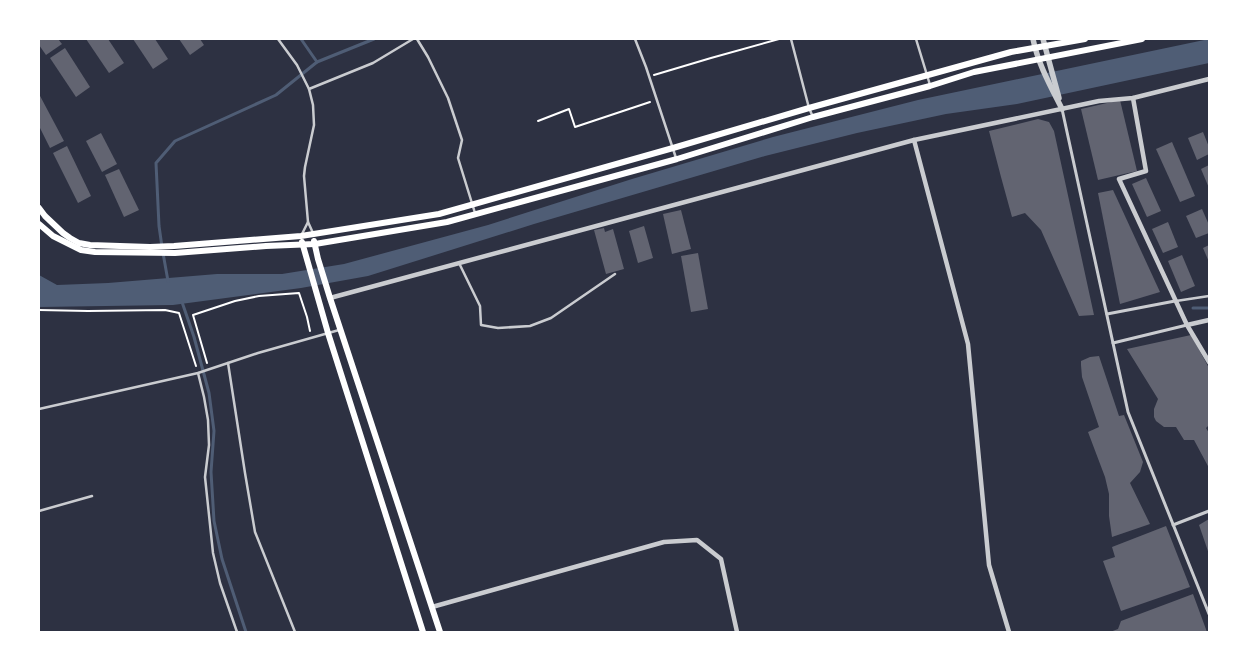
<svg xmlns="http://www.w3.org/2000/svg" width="1248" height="671" font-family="Commissioner,sans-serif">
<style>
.water{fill:#4f5d75}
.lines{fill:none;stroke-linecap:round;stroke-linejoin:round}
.stream{stroke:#4f5d75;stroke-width:3}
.building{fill:#626471}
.path{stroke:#fff;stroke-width:2}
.service{stroke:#caccd0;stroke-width:2.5}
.pedestrian{stroke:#caccd0;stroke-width:3}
.minor{stroke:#caccd0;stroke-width:4.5}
.tertiary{stroke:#caccd0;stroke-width:5.5}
.secondary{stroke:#fff;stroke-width:6}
</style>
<rect width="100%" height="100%" fill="#2d3142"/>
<polygon class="water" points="1209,39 1209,63 1017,104 946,114 857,133 765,156 534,224 368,276 301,288 173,305 39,307 39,275 57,285 108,283 217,274 282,274 344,264 488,225 632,179 773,137 918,100"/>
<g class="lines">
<g class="stream">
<polyline points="301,39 317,62"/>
<polyline points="162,247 159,226 156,163 175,141 276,95 317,62 374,39"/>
<polyline points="163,253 168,281"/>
<polyline points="182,302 194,337 209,393 214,431 211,472 214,521 222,559 246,632"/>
<polyline points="1193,308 1209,308"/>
</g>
</g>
<g class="building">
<polygon points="39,39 58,39 62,44 46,55 39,45"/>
<polygon points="86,39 108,39 124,63 109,73"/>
<polygon points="133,39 155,39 168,59 153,69"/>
<polygon points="179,39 200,39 204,45 190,55"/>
<polygon points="65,48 90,87 76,97 50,58"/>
<polygon points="39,94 64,141 50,148 39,126"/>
<polygon points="1120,100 1137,171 1098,180 1081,109"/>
<polygon points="1038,119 1049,122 1054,131 1094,315 1079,316 1041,230 1025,213 1012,217 1001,177 989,131"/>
<polygon points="1203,132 1209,147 1209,154 1197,160 1188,138"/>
<polygon points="101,133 117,164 102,172 86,141"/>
<polygon points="1172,142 1195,196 1180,202 1156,149"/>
<polygon points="67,146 91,196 78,203 53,153"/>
<polygon points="1209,165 1209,188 1201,169"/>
<polygon points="119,169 139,210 124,217 105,175"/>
<polygon points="1146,178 1161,211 1147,217 1132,184"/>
<polygon points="1113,190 1160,292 1120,304 1098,193"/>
<polygon points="1202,209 1209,225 1209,233 1196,238 1186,216"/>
<polygon points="681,210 691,249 672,254 663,214"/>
<polygon points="1168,222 1178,247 1163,253 1152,229"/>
<polygon points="644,226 653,258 638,263 629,231"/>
<polygon points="604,228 605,232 613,229 624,269 606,274 594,230"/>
<polygon points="1209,245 1209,262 1203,248"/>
<polygon points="698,253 708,309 691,312 681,256"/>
<polygon points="1182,255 1195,286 1181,292 1168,261"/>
<polygon points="1191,335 1209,368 1209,425 1206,428 1209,433 1209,468 1194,440 1184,440 1176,427 1164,427 1156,421 1154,417 1154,409 1158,399 1127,349"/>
<polygon points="1099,356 1119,416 1124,415 1143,462 1140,472 1130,483 1150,524 1112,537 1109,516 1109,494 1105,477 1088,432 1099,427 1082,377 1081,365 1081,361 1090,357"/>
<polygon points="1209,519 1209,554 1199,525"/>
<polygon points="1166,526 1190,587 1121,611 1103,561 1115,557 1112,547"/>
<polygon points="1193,594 1207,632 1110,632 1118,629 1121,621"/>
</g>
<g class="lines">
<g class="path">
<polyline points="654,75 711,58 779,39"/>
<polyline points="538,121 569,109 575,127 650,102"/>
<polyline points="39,310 88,311 165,310 179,313 196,366"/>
<polyline points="207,363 193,315 235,301 259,296 299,293 307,317 310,331"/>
</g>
<g class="service">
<polyline points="278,39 297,65 309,89 313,105 314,125 305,167 304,176 308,222 313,233"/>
<polyline points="417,39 428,57 448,98 462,140 458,158 475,213"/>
<polyline points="635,39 646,67 676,158"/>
<polyline points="791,39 809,108 813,117"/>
<polyline points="916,39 930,85"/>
<polyline points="309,89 373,63 413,39"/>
<polyline points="302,234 308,222"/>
<polyline points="459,263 480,306 481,325 498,328 530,326 551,318 615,274"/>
<polyline points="1176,301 1209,296"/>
<polyline points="228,363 245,473 255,532 295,632"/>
<polyline points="198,373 204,397 208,420 209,445 205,477 213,553 220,583 237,632"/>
<polyline points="39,409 198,373 258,353 339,330"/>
<polyline points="39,511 92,496"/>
</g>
<g class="pedestrian">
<polyline points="1062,109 1128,412 1209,614"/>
<polyline points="1107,314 1175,301"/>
<polyline points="1113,343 1187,325"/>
<polyline points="1173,525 1209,511"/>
</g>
<g class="minor">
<polyline points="1133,98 1146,171 1119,179 1187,325 1209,362"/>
<polyline points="914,140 968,344 989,565 1009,632"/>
<polyline points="330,298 914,140 1099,101 1133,98 1209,79"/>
<polyline points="1187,325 1209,320"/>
<polyline points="432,607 664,542 697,540 721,559 737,632"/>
</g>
<g class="tertiary">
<path d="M1033 39C1038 64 1051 87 1062 109"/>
<polyline points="1043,39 1059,98"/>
</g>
<g class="secondary">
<polyline points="39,208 45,216 63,233 70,238 79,243 90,245 150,247 174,246 301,236 439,214 673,148 809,108 1011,52 1085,39"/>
<polyline points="39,224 53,236 81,250 95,252 175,253 266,246 315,244 447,222 677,159 813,117 930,86 974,72 1142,39"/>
<polyline points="314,241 318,259 330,298 440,632"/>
<polyline points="302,242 328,333 423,632"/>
</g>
</g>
<rect width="1248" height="671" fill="none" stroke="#ffffff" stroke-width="80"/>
</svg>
